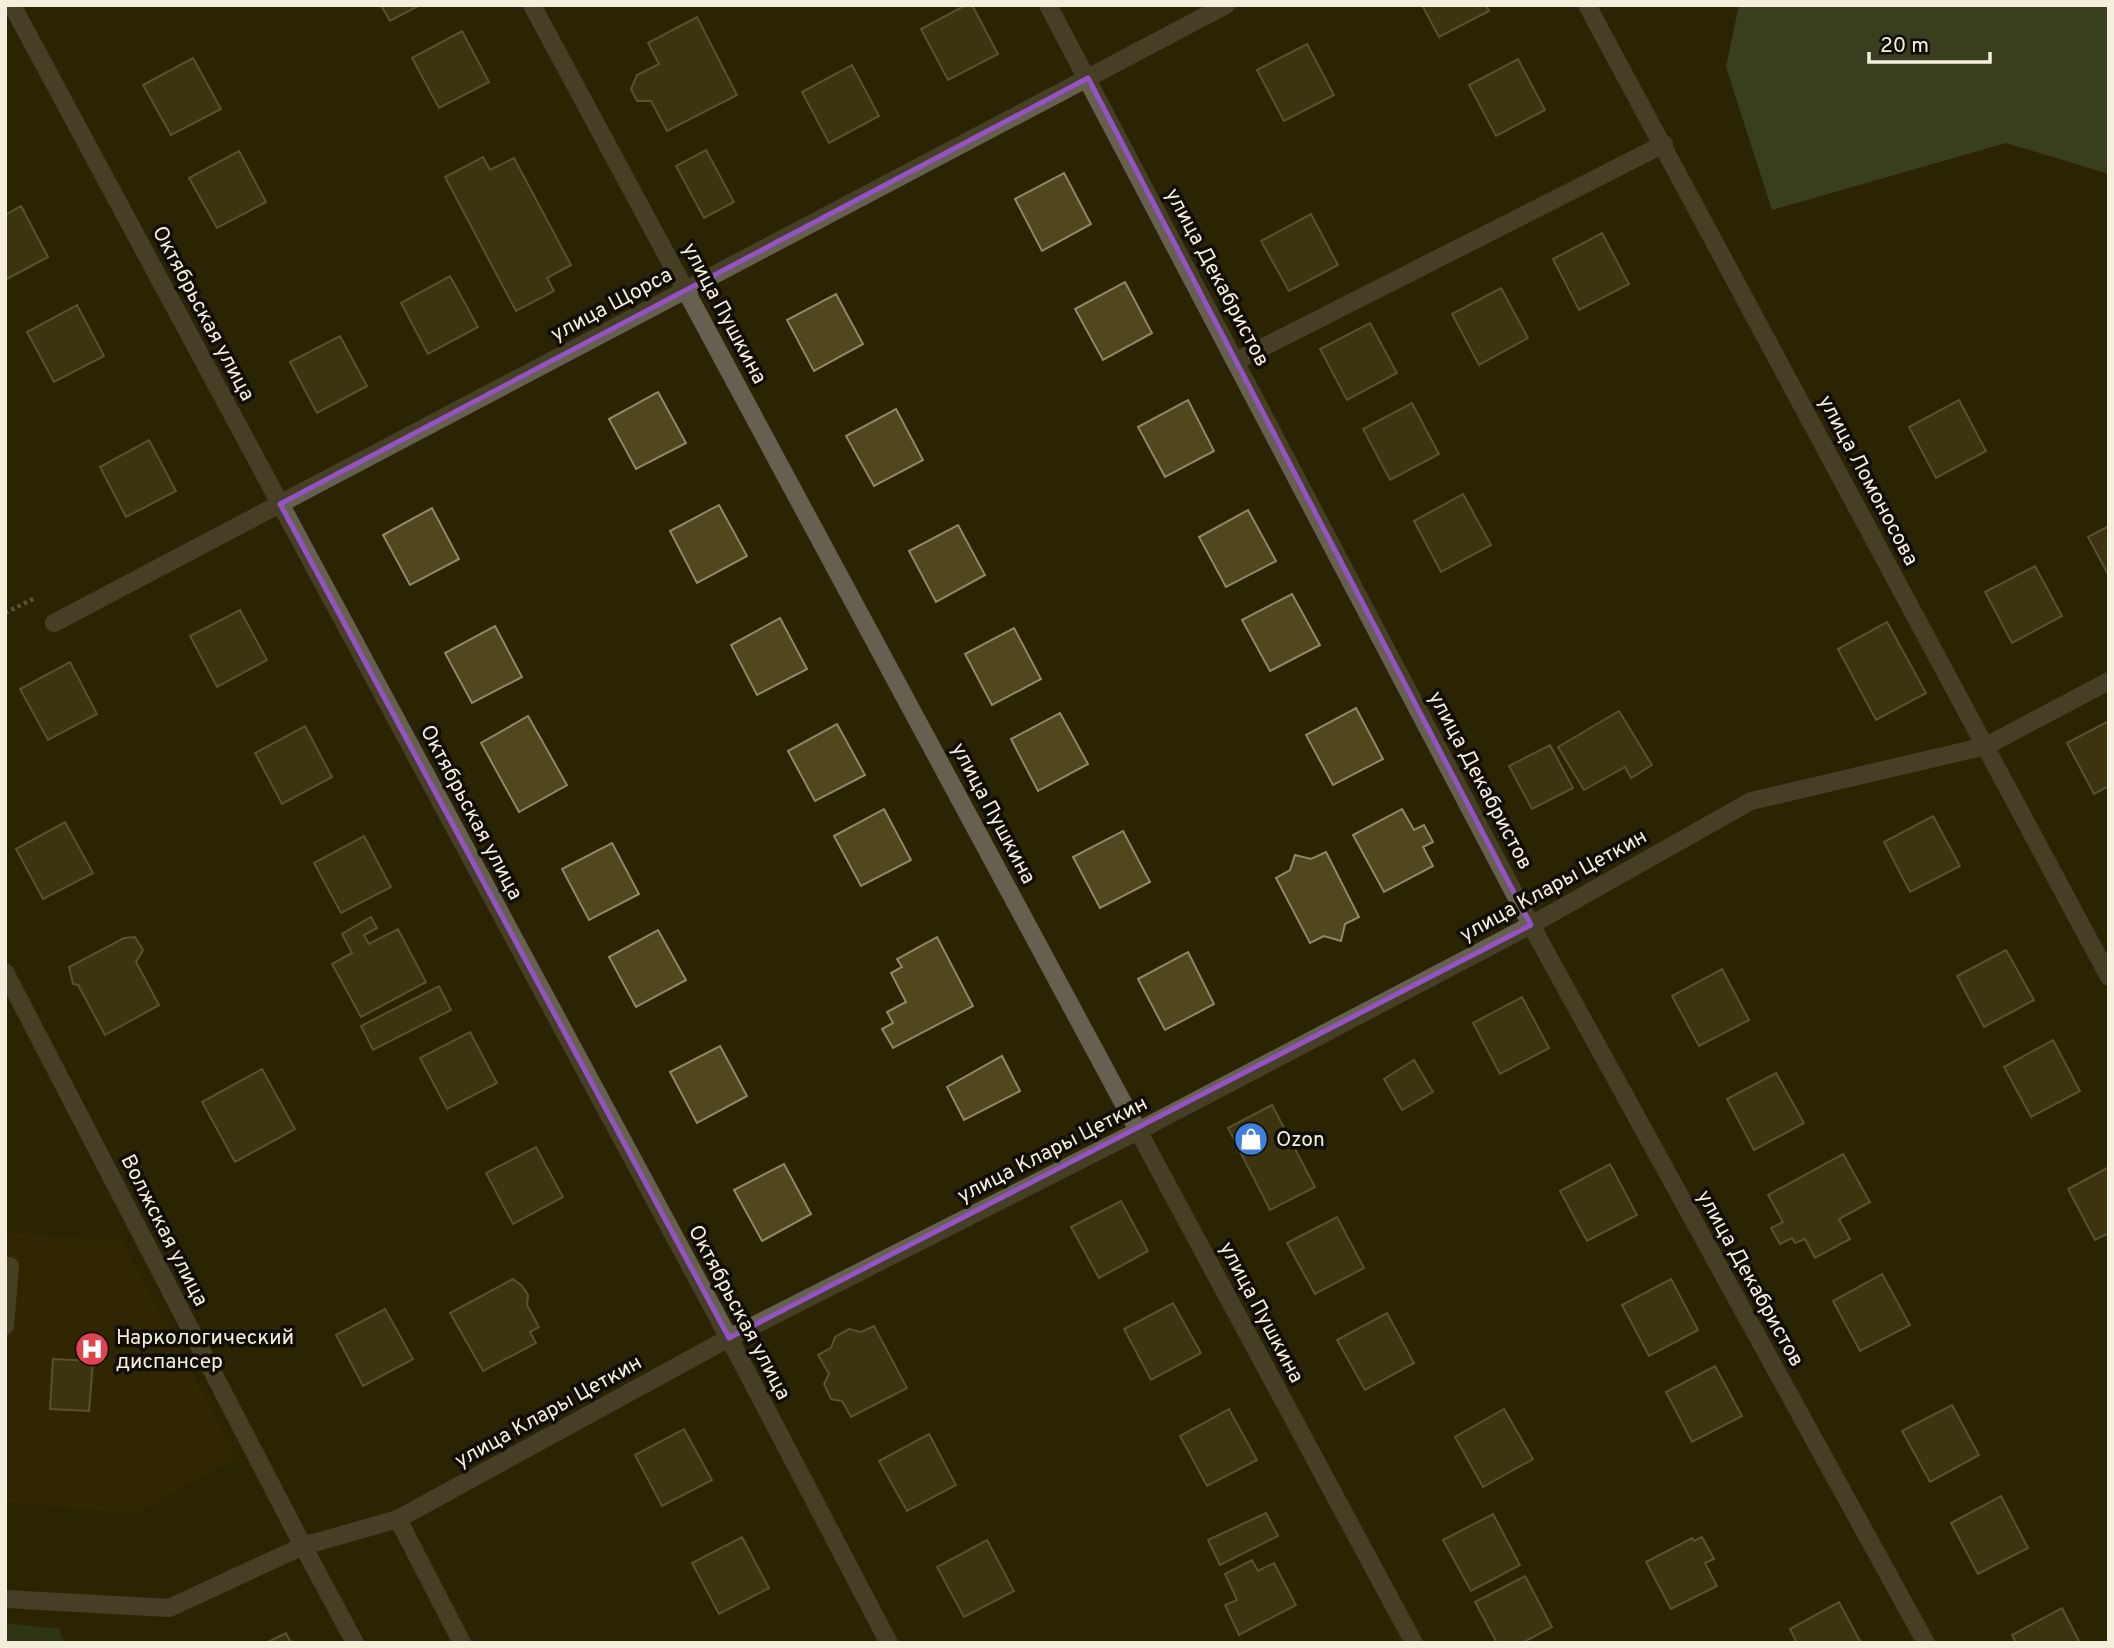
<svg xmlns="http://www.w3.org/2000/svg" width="2114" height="1648" font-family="Overpass,sans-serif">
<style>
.built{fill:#352b01}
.green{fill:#344829}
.forest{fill:#4b613f}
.building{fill:#51471e;stroke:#8f8765;stroke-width:2}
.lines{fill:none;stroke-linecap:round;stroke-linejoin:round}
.path{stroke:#8e886f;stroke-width:4.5;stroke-dasharray:3.5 3.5;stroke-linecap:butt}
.lane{stroke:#675f4f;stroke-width:18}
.street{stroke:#675f4f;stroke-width:18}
.marked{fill:none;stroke:#9353c5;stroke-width:5;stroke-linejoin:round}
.labels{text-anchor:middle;stroke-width:7;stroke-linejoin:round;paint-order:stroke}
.street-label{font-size:21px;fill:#f4efdd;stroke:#100d03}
.poi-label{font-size:21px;fill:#f4efdd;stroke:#100d03;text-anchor:start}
</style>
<rect width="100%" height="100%" fill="#2b2403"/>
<polygon class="built" points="5,1232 122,1241 237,1457 135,1514 5,1502"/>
<polygon class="green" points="5,1623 59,1629 65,1643 5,1643"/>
<polygon class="forest" points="1739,5 2109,5 2109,174 2006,143 1772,210 1726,67"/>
<g class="building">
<polygon points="381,5 420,5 390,21"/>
<polygon points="966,5 972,5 998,54 948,80 921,29"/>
<polygon points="1422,5 1486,5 1489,11 1439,37"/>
<polygon points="697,17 737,95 667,131 651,101 637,101 631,89 637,75 659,64 648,43"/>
<polygon points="462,31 489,82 439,108 412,58"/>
<polygon points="1307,44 1334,95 1284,121 1257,70"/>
<polygon points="193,58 221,109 171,135 143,85"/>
<polygon points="1518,59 1545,110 1496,136 1469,85"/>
<polygon points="852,65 879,116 829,143 802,92"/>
<polygon points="706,150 734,202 704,218 676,166"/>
<polygon points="239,151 266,202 217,228 189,178"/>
<polygon points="483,157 490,170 514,158 571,265 547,278 554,291 516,311 445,177"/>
<polygon points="1064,173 1091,224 1042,251 1015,199"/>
<polygon points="21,206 48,257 5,280 5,215"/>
<polygon points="1311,214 1338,265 1289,291 1261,241"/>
<polygon points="1602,233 1629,284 1579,310 1553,259"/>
<polygon points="450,276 478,327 428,354 401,303"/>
<polygon points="1125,282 1152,333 1103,360 1075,309"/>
<polygon points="1501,288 1528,338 1479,365 1452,314"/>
<polygon points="836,294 863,344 814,371 787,320"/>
<polygon points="77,305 104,356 54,382 27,332"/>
<polygon points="1370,323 1397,373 1347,400 1320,349"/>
<polygon points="340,336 367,386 317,413 290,362"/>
<polygon points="658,392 686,443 636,469 609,419"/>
<polygon points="1188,400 1214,451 1165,477 1138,427"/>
<polygon points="1959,400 1986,451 1936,478 1909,427"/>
<polygon points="1412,403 1439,454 1390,480 1363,429"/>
<polygon points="896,409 923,460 874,486 846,436"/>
<polygon points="149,440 176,491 126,517 100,467"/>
<polygon points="1463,494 1491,545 1441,572 1414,521"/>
<polygon points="719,505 747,556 697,583 670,531"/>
<polygon points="432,508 459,559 410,585 383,535"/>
<polygon points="1248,510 1276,561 1226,587 1199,537"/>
<polygon points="958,525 985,575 936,602 909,551"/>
<polygon points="2109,526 2109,576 2088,537"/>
<polygon points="2035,566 2062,616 2012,643 1985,592"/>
<polygon points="1292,594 1320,645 1270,671 1242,620"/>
<polygon points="240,610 267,660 217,687 190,636"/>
<polygon points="780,618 807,669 757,695 731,645"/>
<polygon points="1887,622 1926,693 1876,720 1838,649"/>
<polygon points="495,626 522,677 472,703 445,653"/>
<polygon points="1014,628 1041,679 992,705 965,654"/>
<polygon points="70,662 97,714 48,740 20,689"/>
<polygon points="1356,708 1383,759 1333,785 1306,735"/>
<polygon points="1619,711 1652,765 1631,778 1625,767 1584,790 1558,747"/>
<polygon points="1060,713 1088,764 1038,791 1011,739"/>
<polygon points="528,716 567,785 519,812 481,743"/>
<polygon points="2109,721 2109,786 2094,794 2067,743"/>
<polygon points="837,724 865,775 815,801 788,751"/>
<polygon points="305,726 332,777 282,804 255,753"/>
<polygon points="1550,745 1573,788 1532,809 1509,766"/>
<polygon points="884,809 911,860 861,886 834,836"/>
<polygon points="1402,809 1414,830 1424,825 1433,842 1423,847 1433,866 1384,892 1353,835"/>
<polygon points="1933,816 1960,866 1910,892 1884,842"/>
<polygon points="65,822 93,873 43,899 16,849"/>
<polygon points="1123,831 1150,882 1100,908 1073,857"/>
<polygon points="364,836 391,887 341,913 314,863"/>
<polygon points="612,843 639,894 589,920 562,869"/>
<polygon points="1326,852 1359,917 1345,924 1341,941 1324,936 1310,943 1276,878 1290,870 1295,855 1311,859"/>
<polygon points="371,917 377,928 364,935 369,944 398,929 426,982 361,1017 332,964 352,953 342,934"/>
<polygon points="658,930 686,980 636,1007 609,957"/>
<polygon points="135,937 143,950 136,962 159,1005 105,1035 78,985 73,984 69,967 124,938"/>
<polygon points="937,937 973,1006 893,1048 882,1029 893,1023 887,1012 906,1002 891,973 902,967 897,959"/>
<polygon points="2006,950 2034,1000 1984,1027 1957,976"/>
<polygon points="1188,952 1214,1004 1165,1030 1138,979"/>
<polygon points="1722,969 1749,1020 1699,1046 1672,996"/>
<polygon points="439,986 451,1010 373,1050 361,1026"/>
<polygon points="1522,997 1549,1048 1500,1074 1473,1023"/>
<polygon points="470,1032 497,1083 447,1109 420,1058"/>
<polygon points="2053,1040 2080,1091 2031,1117 2004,1067"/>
<polygon points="720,1046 747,1096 697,1123 670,1072"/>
<polygon points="1002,1056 1020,1091 964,1120 947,1087"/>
<polygon points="1414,1060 1433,1092 1402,1110 1384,1079"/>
<polygon points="262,1069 295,1129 235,1162 202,1102"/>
<polygon points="1776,1073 1804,1123 1754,1150 1727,1099"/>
<polygon points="1272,1105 1315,1187 1270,1210 1228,1128"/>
<polygon points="536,1147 563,1197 513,1224 486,1173"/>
<polygon points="1843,1154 1870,1202 1839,1219 1850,1239 1815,1258 1805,1239 1795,1243 1792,1238 1780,1244 1771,1228 1783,1222 1768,1195"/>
<polygon points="784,1164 811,1214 762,1241 734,1190"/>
<polygon points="1610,1164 1637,1215 1587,1241 1560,1191"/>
<polygon points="2109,1167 2109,1233 2095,1240 2068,1189"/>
<polygon points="1121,1201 1148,1251 1099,1278 1071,1227"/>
<polygon points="1337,1217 1364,1268 1315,1294 1287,1243"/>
<polygon points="1882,1274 1910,1325 1860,1351 1833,1301"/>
<polygon points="513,1279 522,1286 528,1295 527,1305 539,1327 530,1332 536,1343 483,1371 450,1313"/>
<polygon points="1671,1279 1698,1330 1649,1356 1622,1305"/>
<polygon points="1173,1303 1201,1353 1151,1380 1124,1329"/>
<polygon points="385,1309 413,1359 363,1386 336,1335"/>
<polygon points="1387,1313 1414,1363 1365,1390 1337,1340"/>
<polygon points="874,1326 907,1388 851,1417 842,1401 831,1399 824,1384 829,1374 818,1355 831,1348 835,1337 849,1329 861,1332"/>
<polygon points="53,1359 93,1361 89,1411 50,1409"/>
<polygon points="1715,1366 1742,1416 1692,1442 1666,1392"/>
<polygon points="1952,1405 1979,1455 1930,1482 1902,1431"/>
<polygon points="1229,1409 1257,1460 1207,1486 1180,1436"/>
<polygon points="1504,1409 1533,1459 1483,1487 1455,1437"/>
<polygon points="684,1429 712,1480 662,1506 635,1455"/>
<polygon points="929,1434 956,1485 907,1511 879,1461"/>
<polygon points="2001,1496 2028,1548 1978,1574 1951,1523"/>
<polygon points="1266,1513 1278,1536 1220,1565 1208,1540"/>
<polygon points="1493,1514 1520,1565 1471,1591 1443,1540"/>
<polygon points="742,1537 769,1588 719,1614 692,1563"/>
<polygon points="1702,1537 1714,1559 1705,1563 1717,1586 1671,1609 1646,1562 1692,1538 1694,1541"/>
<polygon points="987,1540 1014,1591 964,1617 937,1567"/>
<polygon points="1252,1560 1258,1571 1274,1563 1296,1605 1239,1635 1225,1605 1237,1600 1225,1574"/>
<polygon points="1525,1576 1552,1627 1522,1643 1497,1643 1475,1602"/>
<polygon points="1839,1602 1861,1643 1797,1643 1790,1629"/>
<polygon points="2062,1608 2080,1643 2016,1643 2012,1635"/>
<polygon points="286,1633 291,1643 266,1643"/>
</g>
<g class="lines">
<polyline class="path" points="5,613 35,598"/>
<g class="lane">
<polyline points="5,1266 10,1266 5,1326"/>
<polyline points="303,1546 355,1643"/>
</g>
<g class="street">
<polyline points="12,5 729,1338 889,1643"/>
<polyline points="532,5 1414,1643"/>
<polyline points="1048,5 1531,925 1926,1643"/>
<polyline points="1587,5 2109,977"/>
<polyline points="1236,361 1664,144"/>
<polyline points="54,623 1226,5"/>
<polyline points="5,972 303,1546"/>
<polyline points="398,1519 462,1643"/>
<polyline points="5,1599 169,1608 303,1546 398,1519 729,1338 1138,1131 1531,925 1751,801 1986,746 2109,681"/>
</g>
</g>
<path d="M0 0H2114V1648H0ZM1088 78 1531 925 729 1338 280 504Z" fill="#2b2403" fill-opacity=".55" fill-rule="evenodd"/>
<path class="marked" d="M1088 78 1531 925 729 1338 280 504Z"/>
<defs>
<g id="shop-disc" transform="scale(1.75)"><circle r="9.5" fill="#3f7fe0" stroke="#100d03"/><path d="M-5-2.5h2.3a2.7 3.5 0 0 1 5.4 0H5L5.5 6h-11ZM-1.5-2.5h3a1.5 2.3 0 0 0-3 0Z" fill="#fff"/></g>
<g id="hospital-disc" transform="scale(1.75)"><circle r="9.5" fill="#e0444e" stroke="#100d03"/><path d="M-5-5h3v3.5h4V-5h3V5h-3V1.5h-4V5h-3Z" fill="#fff"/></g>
</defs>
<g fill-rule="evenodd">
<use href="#shop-disc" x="1251" y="1139"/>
<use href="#hospital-disc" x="92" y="1349"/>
</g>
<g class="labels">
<g class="street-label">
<text transform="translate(1218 277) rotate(62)" y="7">улица Декабристов</text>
<text transform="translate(611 304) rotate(-28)" y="7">улица Щорса</text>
<text transform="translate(204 313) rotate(62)" y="7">Октябрьская улица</text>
<text transform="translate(725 313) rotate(62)" y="7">улица Пушкина</text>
<text transform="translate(1869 480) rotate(62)" y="7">улица Ломоносова</text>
<text transform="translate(1481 780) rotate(62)" y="7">улица Декабристов</text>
<text transform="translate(472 812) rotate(62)" y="7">Октябрьская улица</text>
<text transform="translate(994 813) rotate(62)" y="7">улица Пушкина</text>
<text transform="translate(1553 885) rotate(-29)" y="7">улица Клары Цеткин</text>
<text transform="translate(1052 1149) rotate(-27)" y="7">улица Клары Цеткин</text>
<text transform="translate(165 1230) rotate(63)" y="7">Волжская улица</text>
<text transform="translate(1751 1278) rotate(61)" y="7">улица Декабристов</text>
<text transform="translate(740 1312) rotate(62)" y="7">Октябрьская улица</text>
<text transform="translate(1262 1312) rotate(62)" y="7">улица Пушкина</text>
<text transform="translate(548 1411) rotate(-29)" y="7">улица Клары Цеткин</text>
</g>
<g class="poi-label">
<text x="1276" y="1146">Ozon</text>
<text x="116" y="1344">Наркологический<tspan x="116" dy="24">диспансер</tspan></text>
</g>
</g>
<rect width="2114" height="1648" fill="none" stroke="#f4efdd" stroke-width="14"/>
<path d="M1869 52v10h121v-10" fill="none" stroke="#f4efdd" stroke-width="3.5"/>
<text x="1880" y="52" font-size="21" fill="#f4efdd" stroke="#100d03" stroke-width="5" paint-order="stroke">20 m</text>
</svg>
